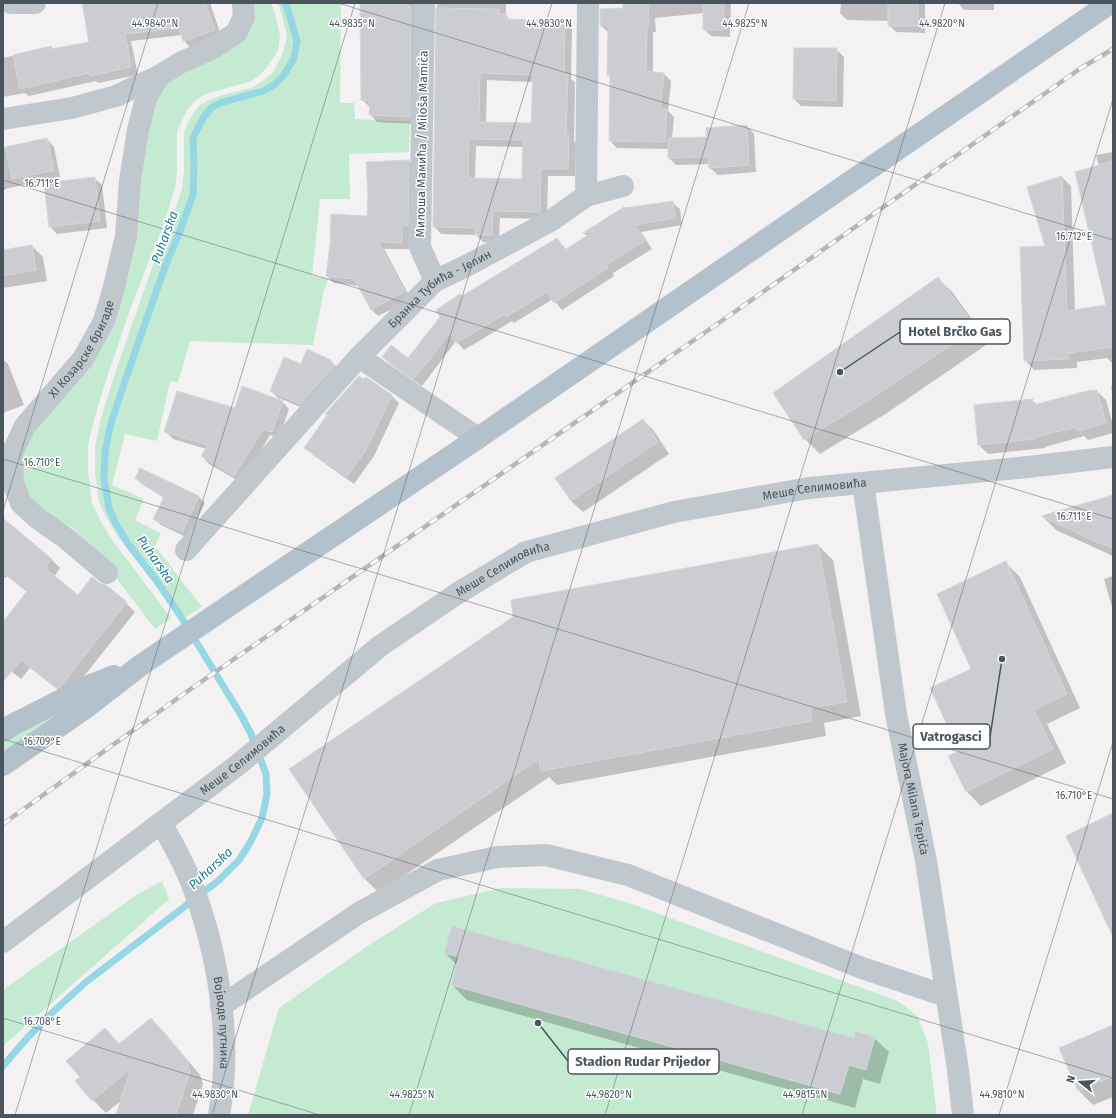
<svg xmlns="http://www.w3.org/2000/svg" width="1116" height="1118" font-family="'Fira Sans',sans-serif">
<style>
.green{fill:#c4ebd1}
.shadow{fill:#0003;fill-rule:evenodd}
.lines{fill:none;stroke-linecap:round;stroke-linejoin:round}
.stream{stroke:#95d7e4;stroke-width:7}
.building{fill:#cbcdd2;stroke:#d5d7db;fill-rule:evenodd}
.minor{stroke:#c0c8ce;stroke-width:22}
.major{stroke:#b3c1cc;stroke-width:22}
.rail-casing{stroke:#b3b6ba;stroke-width:4.5}
.rail{stroke:#fff;stroke-width:3;stroke-dasharray:9;stroke-linecap:butt}
.ticks{fill:none;stroke:#4a545c;stroke-width:1;stroke-opacity:0.45}
.labels{text-anchor:middle;stroke-width:3;stroke-linejoin:round;paint-order:stroke}
.street-label{font-size:12px;fill:#4a545c;stroke:#fff}
.water-label{font-size:13px;font-style:italic;fill:#1a7d91;stroke:#fff}
.ticks-label{font-size:10px;text-anchor:middle;fill:#4a545c;stroke:#fff;stroke-width:3;stroke-linejoin:round;paint-order:stroke}
.leader{fill:none;stroke:#4a545c;stroke-width:1.5}
.callout-dot{fill:#4a545c;stroke:#fff;stroke-width:1.5}
.callout{fill:#fff;stroke:#4a545c;stroke-width:1.5}
.callout-label{font-size:13px;text-anchor:middle;font-weight:bold;fill:#4a545c}
</style>
<rect width="100%" height="100%" fill="#f3f1f1"/>
<g class="green">
<polygon points="244,3 271,3 275,14 280,35 278,50 268,66 259,76 249,82 205,94 196,100 187,110 177,131 177,172 175,188 162,229 149,260 131,307 109,371 95,416 88,445 88,472 92,503 100,520 113,541 171,618 155,629 93,547 74,529 40,510 20,490 14,437 100,322 142,129 166,76 218,49"/>
<polygon points="278,3 341,3 340,103 354,103 355,119 410,122 409,152 349,154 350,199 320,199 312,276 328,279 324,290 313,345 190,341 178,383 170,381 157,441 125,434 112,485 144,499 135,520 161,533 155,546 202,607 180,621 146,571 118,537 106,517 99,501 95,473 95,447 101,418 115,373 154,262 168,231 182,189 184,172 184,131 193,113 200,105 209,100 223,95 251,88 263,81 274,71 283,53 287,36 281,12"/>
<polygon points="64,709 68,715 3,755 3,742"/>
<polygon points="162,881 169,899 3,1046 3,990 138,894"/>
<polygon points="501,888 580,889 632,904 898,1001 917,1016 928,1043 937,1115 248,1115 279,1008 369,945 436,903"/>
</g>
<g class="shadow">
<polygon points="89,3 210,3 222,38 191,48 184,41 182,35 131,41 138,75 98,83 96,81 29,96 25,93 3,97 3,58 51,47 54,50 90,42"/>
<polygon points="361,3 422,3 417,124 377,122 370,114 370,107 362,100"/>
<path d="M437 3H506V15L511 21 565 22 572 29 571 79 575 82 574 141 576 144 575 176H548L547 219 500 218 499 243 483 242 476 235 441 234 434 226ZM487 80 534 82 532 124 486 123ZM476 146 524 147 523 180 475 179Z"/>
<polygon points="624,3 731,3 730,37 711,36 704,29 704,13 655,18 656,32 653,32 653,73 664,74 671,81 668,111 674,117 672,139 708,138 747,126 754,134 756,172 718,175 710,168 710,164 676,165 669,158 669,149 617,148 610,141 611,78 608,74 609,33 601,26 624,9"/>
<polygon points="841,3 925,3 925,33 896,32 889,25 889,21 847,20 840,13"/>
<polygon points="958,3 994,3 994,10 964,10"/>
<polygon points="836,49 844,57 843,107 801,106 794,99"/>
<polygon points="47,139 54,147 60,177 5,189 5,190 3,190 3,148"/>
<polygon points="1113,152 1113,364 1107,358 1077,362 1077,368 1034,370 1025,360 1046,247 1062,177 1071,186 1075,311 1107,306 1099,166 1096,155"/>
<polygon points="409,161 415,168 414,233 409,233 409,249 384,249 411,299 378,316 371,309 359,286 334,283 327,276"/>
<polygon points="94,178 102,185 107,228 57,234 50,226"/>
<polygon points="672,202 680,209 682,225 641,232 652,249 613,273 614,276 562,310 553,299 514,323 512,321 464,350 456,341 422,386 390,364 383,357 408,359 462,297 557,239 567,250 588,237 584,233 624,208"/>
<polygon points="32,246 43,257 47,281 3,288 3,251"/>
<polygon points="938,278 953,293 989,343 887,413 820,454 805,439 774,394"/>
<polygon points="308,351 331,361 341,372 307,410 279,398 289,409 279,438 270,435 242,483 209,464 202,456 206,449 173,439 166,432 235,409 281,401 271,391 301,365"/>
<polygon points="3,359 8,364 24,405 3,413"/>
<polygon points="366,378 392,396 399,403 374,456 354,484 313,455 306,448"/>
<polygon points="1113,385 1113,400 1111,386"/>
<polygon points="1097,391 1106,400 1113,425 1113,433 1088,440 1084,436 1045,447 1045,448 988,454 979,445 1032,400 1037,405"/>
<polygon points="643,420 654,431 669,454 583,512 571,501 556,478"/>
<polygon points="136,478 199,497 205,503 188,538 161,525 154,519 164,498 142,484"/>
<polygon points="1113,496 1113,556 1056,530 1043,517"/>
<polygon points="3,520 52,560 60,568 54,577 78,597 99,584 105,586 126,603 135,612 69,695 66,696 30,668 21,679 3,665 3,624 27,592 7,576 6,578 3,576"/>
<polygon points="818,545 833,560 861,716 824,723 826,736 557,785 549,777 379,893 364,878"/>
<polygon points="1006,563 1020,577 1080,708 1047,724 1066,763 981,806 967,792 950,756 960,751 973,669"/>
<polygon points="1113,576 1113,611 1104,579"/>
<polygon points="445,953 854,1039 874,1038 889,1052 880,1084 863,1079 855,1108 467,1000 452,985 457,965"/>
<polygon points="151,1019 164,1032 200,1075 203,1084 193,1115 117,1115 122,1100 106,1113 93,1100 82,1077 105,1029 120,1045"/>
<polygon points="1113,1026 1113,1097 1093,1105 1078,1090"/>
</g>
<g class="lines">
<polyline class="stream" points="3,1066 28,1037 55,1010 86,982 218,881 239,860 250,843 262,818 267,794 266,774 251,734 241,715 178,612 156,580 129,545 116,524 109,508 104,479 105,452 111,423 126,378 148,315 165,267 178,236 193,195 194,165 193,138 203,118 211,108 220,103 263,91 274,85 284,75 294,58 297,41 291,20 285,3"/>
</g>
<g class="building">
<polygon points="82,3 205,3 215,30 183,41 179,28 125,34 131,67 90,76 89,73 20,89 13,55 51,46 52,49 89,42"/>
<polygon points="360,3 408,3 408,7 411,7 410,117 369,115 370,101 361,100"/>
<polygon points="623,3 648,3 649,25 647,25 646,71 664,73 660,109 667,109 665,142 609,141 610,75 607,75 608,26 600,26 600,9 623,8"/>
<polygon points="703,3 724,3 723,30 703,30"/>
<rect x="888" y="3" width="30" height="23"/>
<path d="M436 8 499 9V14H506V19L565 21 564 74H568L566 135H569L568 169H541L540 212 493 211 492 235H475V228L433 227ZM480 73 533 75 531 123 479 122ZM469 139 523 140 522 179 468 178Z"/>
<polygon points="794,48 837,48 836,101 793,99"/>
<polygon points="747,125 749,165 709,168 708,157 668,158 668,138 707,137 706,128"/>
<polygon points="47,138 54,170 12,179 5,147"/>
<polygon points="409,160 408,226 402,226 402,243 378,242 405,291 371,310 354,279 326,276 330,244 331,214 367,216 368,195 366,162"/>
<polygon points="1113,161 1113,347 1068,353 1068,359 1024,361 1020,247 1045,246 1027,187 1062,176 1067,311 1106,305 1075,172"/>
<polygon points="95,177 100,221 49,227 44,183"/>
<polygon points="673,201 675,218 635,225 645,241 606,265 608,268 554,303 547,292 506,317 505,314 456,343 450,333 414,379 382,357 391,345 408,358 440,317 436,310 460,294 462,296 557,238 565,250 594,231 583,233 624,207 625,208"/>
<polygon points="32,245 36,270 3,276 3,250"/>
<polygon points="938,277 976,328 872,398 804,440 773,393"/>
<polygon points="307,349 331,360 330,362 335,365 300,404 270,391 284,357 301,364"/>
<polygon points="359,376 364,379 366,377 392,395 367,448 347,477 304,448 327,415 325,414"/>
<polygon points="242,386 283,401 272,432 263,429 234,476 201,456 208,445 164,432 177,391 235,408"/>
<polygon points="1097,390 1106,423 1077,431 1076,427 1036,437 1036,439 978,445 974,405 1033,399 1033,405 1087,391"/>
<polygon points="643,419 658,442 571,501 555,478"/>
<polygon points="140,468 199,496 182,532 153,519 164,497 135,478"/>
<polygon points="1113,495 1113,548 1099,543 1041,516"/>
<polygon points="3,518 52,559 45,568 78,595 92,577 99,583 106,585 127,602 60,687 56,688 21,660 3,682 3,622 27,591 3,572"/>
<polygon points="818,544 847,702 810,708 812,721 541,771 539,759 364,879 289,769 513,617 511,600"/>
<polygon points="1006,561 1067,694 1034,710 1053,749 966,792 948,756 959,751 930,688 971,669 937,594"/>
<polygon points="1113,813 1113,937 1066,836"/>
<polygon points="452,926 854,1038 855,1031 875,1037 866,1070 849,1065 840,1094 451,985 459,957 444,953"/>
<polygon points="151,1018 187,1060 190,1071 176,1115 116,1115 131,1068 92,1101 75,1081 80,1077 66,1061 105,1028 119,1044"/>
<polygon points="1113,1025 1113,1076 1078,1091 1059,1048"/>
</g>
<g class="lines">
<g class="minor">
<polyline points="11,3 35,3"/>
<polyline points="424,3 420,247 435,281"/>
<polyline points="3,119 72,108 116,96 159,76 180,63 213,48 236,33 244,17 243,3"/>
<polyline points="586,196 623,186"/>
<polyline points="359,357 478,438"/>
<path id="s1" d="M863 483 896 714 926 861 958 1070 963 1115"/>
<path id="s2" d="M186 550 359 357 435 281 470 264 552 220 586 196 588 3"/>
<path id="s3" d="M107 573 67 539 37 518 21 503 13 483 12 453 25 426 83 359 104 321 113 291 126 236 130 180 138 130 146 98 159 76"/>
<path id="s4" d="M161 823C171 840 181 858 189 877 218 949 233 1038 219 1115"/>
<path id="s5" d="M3 942 239 764 380 646 458 593 526 552 674 512 809 488 1028 467 1113 457"/>
<polyline points="221,1006 359,913 438,870 497,857 546,855 628,875 862,968 946,996"/>
</g>
<g class="major">
<polyline points="3,731 12,725 91,685 114,676"/>
<polyline points="3,765 84,709 141,665 478,438 1110,3"/>
</g>
<g class="rail-casing">
<polyline id="rail" points="3,824 185,693 723,320 1081,68 1113,49"/>
</g>
<use href="#rail" class="rail"/>
</g>
<path class="ticks" d="M338 3 1113 240M3 180 1113 519M3 459 1113 799M3 511 158 3M3 739 1113 1078M3 1018 320 1115M15 1115 355 3M212 1115 552 3M409 1115 749 3M605 1115 945 3M802 1115 1113 99M999 1115 1113 742"/>
<g class="labels">
<g class="street-label">
<text transform="translate(422 144) rotate(-89)" y="4">Милоша Мамића / Miloša Mamića</text>
<text dy="4" stroke="none"><textPath href="#s2" startOffset="366">Бранка Тубића - Јелин</textPath></text>
<text dy="4" stroke="none"><textPath href="#s3" startOffset="289">XI Козарске бригаде</textPath></text>
<text dy="4" stroke="none"><textPath href="#s5" startOffset="949">Меше Селимовића</textPath></text>
<text dy="4" stroke="none"><textPath href="#s5" startOffset="625">Меше Селимовића</textPath></text>
<text dy="4" stroke="none"><textPath href="#s5" startOffset="301">Меше Селимовића</textPath></text>
<text dy="4" stroke="none"><textPath href="#s1" startOffset="320">Majora Milana Tepića</textPath></text>
<text dy="4" stroke="none"><textPath href="#s4" startOffset="211">Војводе путника</textPath></text>
</g>
<g class="water-label">
<text transform="translate(164 237) rotate(-70)" y="5">Puharska</text>
<text transform="translate(156 559) rotate(55)" y="5">Puharska</text>
<text transform="translate(210 868) rotate(-43)" y="5">Puharska</text>
</g>
</g>
<g class="ticks-label">
<text x="155" y="27">44.9840°N</text>
<text x="352" y="27">44.9835°N</text>
<text x="549" y="27">44.9830°N</text>
<text x="745" y="27">44.9825°N</text>
<text x="942" y="27">44.9820°N</text>
<text x="42" y="187">16.711°E</text>
<text x="1074" y="240">16.712°E</text>
<text x="42" y="466">16.710°E</text>
<text x="1074" y="520">16.711°E</text>
<text x="42" y="745">16.709°E</text>
<text x="1074" y="799">16.710°E</text>
<text x="42" y="1025">16.708°E</text>
<text x="215" y="1098">44.9830°N</text>
<text x="412" y="1098">44.9825°N</text>
<text x="609" y="1098">44.9820°N</text>
<text x="805" y="1098">44.9815°N</text>
<text x="1002" y="1098">44.9810°N</text>
</g>
<path class="leader" d="M840 372L900 332M1002 659L990 737M538 1023L568 1061"/>
<g class="callout-dot">
<circle cx="840" cy="372" r="4"/>
<circle cx="1002" cy="659" r="4"/>
<circle cx="538" cy="1023" r="4"/>
</g>
<g class="callout">
<rect x="900" y="319" width="110" height="25" rx="4"/>
<rect x="913" y="724" width="77" height="25" rx="4"/>
<rect x="568" y="1049" width="151" height="25" rx="4"/>
</g>
<g class="callout-label">
<text x="955" y="336">Hotel Brčko Gas</text>
<text x="951" y="741">Vatrogasci</text>
<text x="643" y="1066">Stadion Rudar Prijedor</text>
</g>
<rect width="1116" height="1118" fill="none" stroke="#4a545c" stroke-width="8"/>
<g transform="translate(1080 1082) rotate(287)" stroke="#ffffff" stroke-width="3" paint-order="stroke">
<path d="M0-3L7 15L0 10L-7 15Z" fill="#4a545c"/>
<text y="-6" font-size="11" font-weight="bold" text-anchor="middle" fill="#4a545c">N</text>
</g>
</svg>
